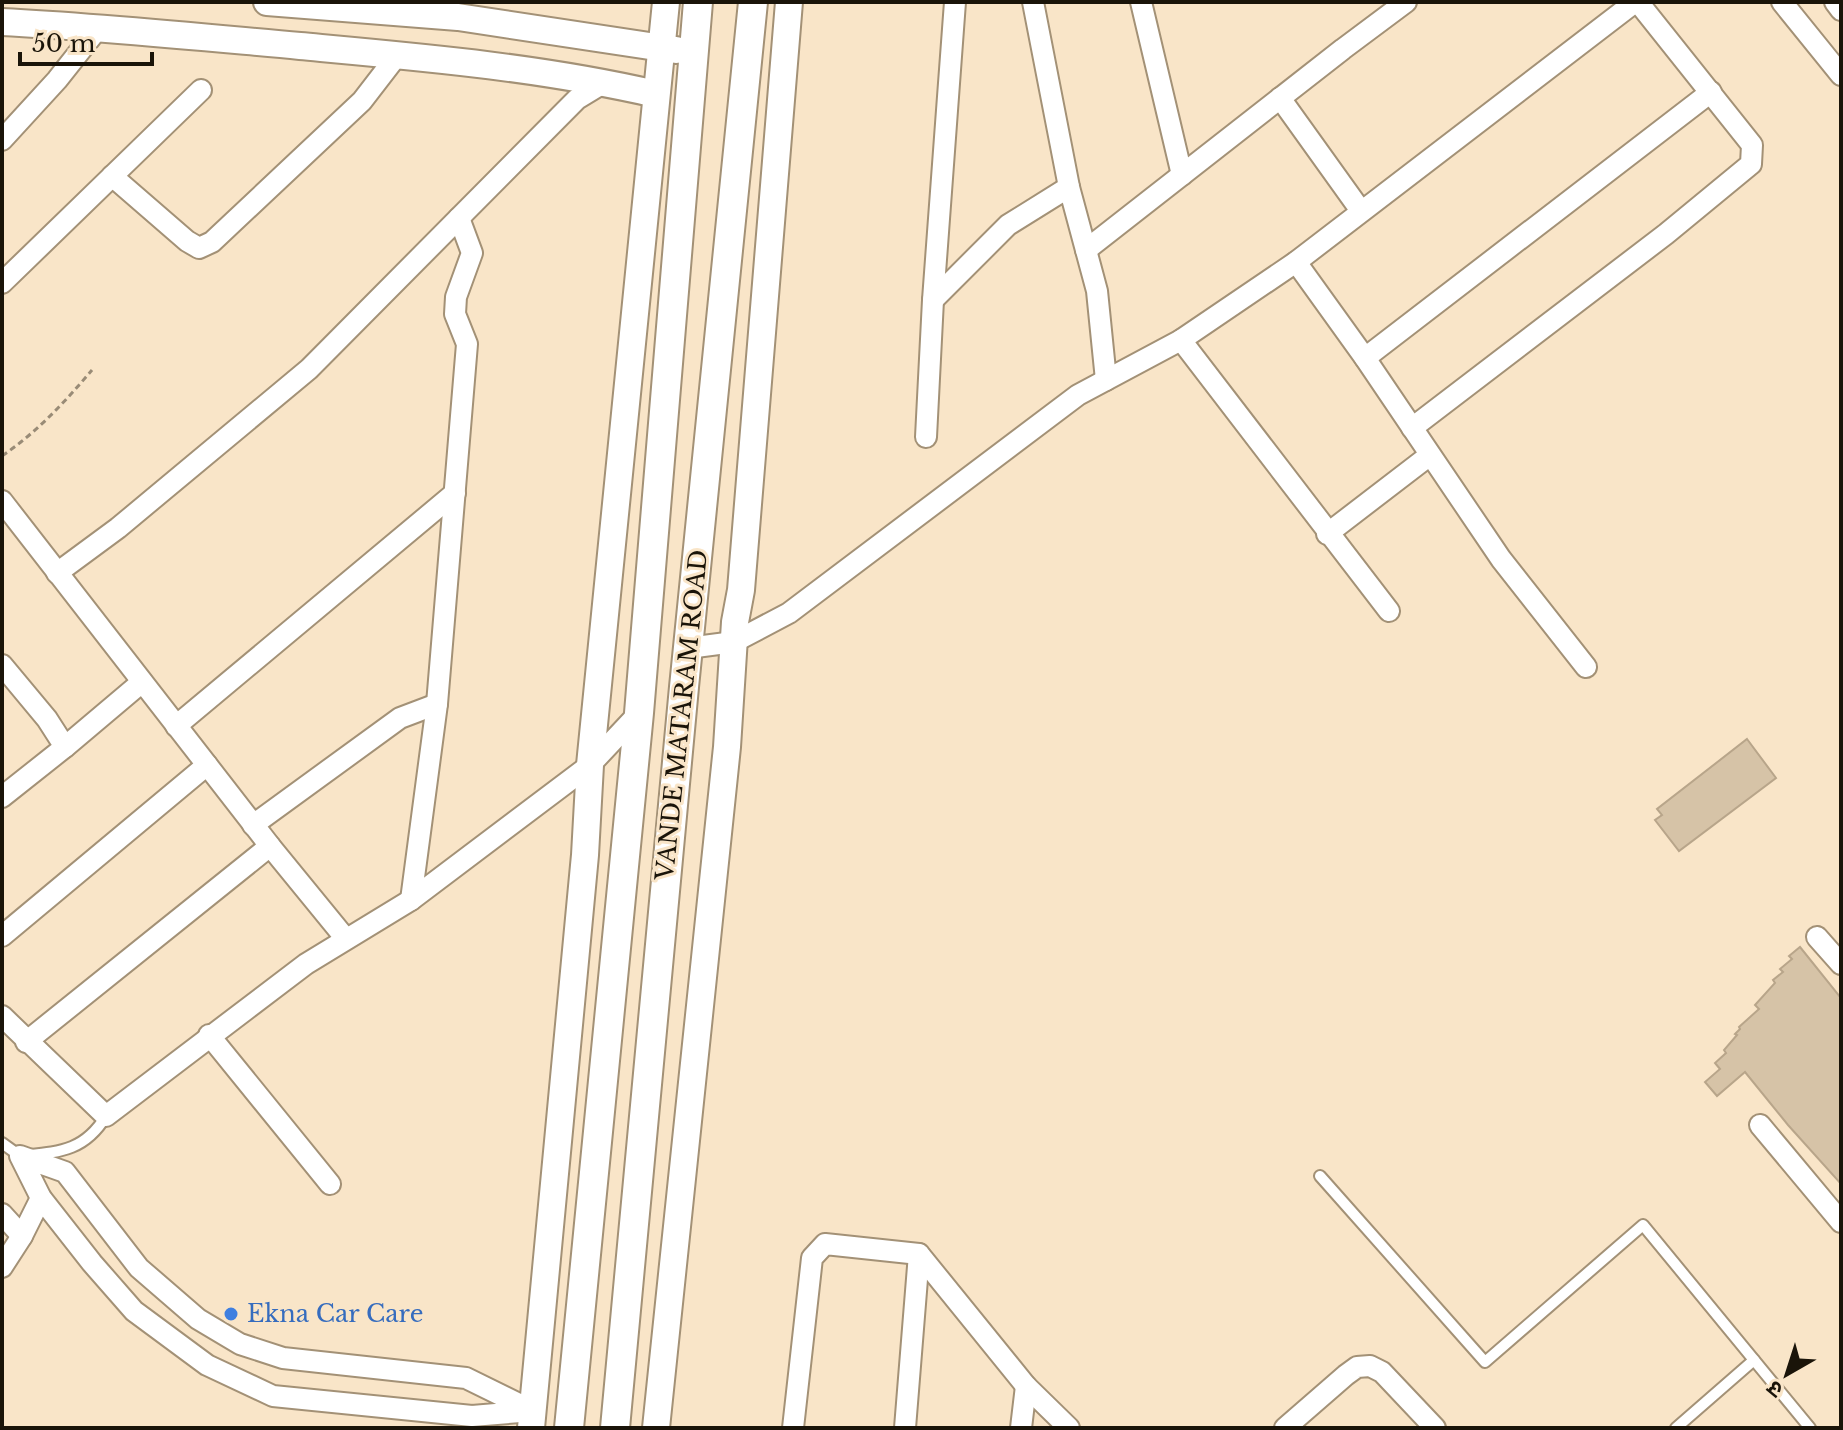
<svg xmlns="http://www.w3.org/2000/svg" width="1843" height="1430" font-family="'Libre Baskerville','Noto Sans Devanagari',serif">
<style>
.building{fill:#d6c3a7;stroke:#b8a58a;stroke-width:2}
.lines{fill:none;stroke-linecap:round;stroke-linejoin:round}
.service-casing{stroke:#a39176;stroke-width:14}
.minor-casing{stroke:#a39176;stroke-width:24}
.tertiary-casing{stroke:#a39176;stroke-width:30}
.secondary-casing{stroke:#a39176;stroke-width:32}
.path{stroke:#998b76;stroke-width:3;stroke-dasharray:6 4;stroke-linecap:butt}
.service{stroke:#fff;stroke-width:10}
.minor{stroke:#fff;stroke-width:20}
.tertiary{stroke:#fff;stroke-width:26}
.secondary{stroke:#fff;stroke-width:28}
.shop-dot{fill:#3f7fe0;stroke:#f9e5c8;stroke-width:3}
.labels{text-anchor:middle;stroke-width:6;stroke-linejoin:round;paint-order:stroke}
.street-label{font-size:24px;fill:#1a1409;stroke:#f9e5c8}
.shop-label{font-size:24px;fill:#366cbe;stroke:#f9e5c8;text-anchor:start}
</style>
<rect width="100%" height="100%" fill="#f9e5c8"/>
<g class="building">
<polygon points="1747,739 1776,778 1679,851 1655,820 1662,815 1657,809"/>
<polygon points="1800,947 1841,998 1841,1184 1788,1125 1745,1072 1717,1096 1705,1082 1720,1069 1715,1063 1726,1053 1724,1050 1737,1035 1735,1034 1740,1029 1739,1027 1759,1009 1755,1005 1775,983 1773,980 1783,972 1780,969 1792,959 1789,956"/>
</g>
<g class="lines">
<g class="service-casing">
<g id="service">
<path d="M2 1143 20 1156C58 1152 84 1152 106 1116"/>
<polyline points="1320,1176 1485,1362 1643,1225 1754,1360"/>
<polyline points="1676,1428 1754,1360 1810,1428"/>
</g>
</g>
<g class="minor-casing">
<g id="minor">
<polyline points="1033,2 1069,187 1097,291 1106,380"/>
<polyline points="1141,2 1182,175"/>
<polyline points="1782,2 1841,75"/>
<polyline points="1835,2 1841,10"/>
<polyline points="1280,98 1361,211"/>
<polyline points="2,140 57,80 99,27"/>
<polyline points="112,176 187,241 199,248 212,242 362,101 399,53"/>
<polyline points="1086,250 1343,49 1406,2"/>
<polyline points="1296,262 1365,358 1501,559 1586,667"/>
<polyline points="2,283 201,90"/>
<polyline points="933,300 1008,225 1069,187"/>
<polyline points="1181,340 1389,611"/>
<polyline points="1365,358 1711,92"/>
<polyline points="1412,428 1666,234 1751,164 1752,145 1638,2"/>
<polyline points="926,437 933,300 955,2"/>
<polyline points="2,501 270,846 346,939"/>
<polyline points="1327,534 1430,455"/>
<polyline points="57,573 118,528 309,369 577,99 605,82"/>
<polyline points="688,648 734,642 789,613 1078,395 1181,340 1296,262 1635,2"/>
<polyline points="2,665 47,719 65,747 2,797"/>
<polyline points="176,726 455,493"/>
<polyline points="65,747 142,682"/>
<polyline points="253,825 400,718 437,704"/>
<polyline points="411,900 437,704 467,344 455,314 456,297 472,253 459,218"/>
<polyline points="2,936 207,765"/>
<polyline points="1817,937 1841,964"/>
<polyline points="2,1016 106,1116 306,964 411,900 590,765 639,713"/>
<polyline points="209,1035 330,1184"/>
<polyline points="26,1042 270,846"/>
<polyline points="1760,1125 1841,1222"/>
<polygon points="20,1156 65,1172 139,1268 198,1319 240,1344 283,1358 466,1378 533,1411 472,1416 273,1396 207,1365 134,1311 92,1263 41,1198"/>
<polyline points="2,1214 22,1236"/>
<polyline points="2,1267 22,1236 41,1198"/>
<polyline points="793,1428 812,1258 825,1244 919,1254 1026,1386 1069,1428"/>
<polyline points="905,1428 919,1254"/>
<polyline points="1021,1428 1026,1386"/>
<polyline points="1285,1428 1346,1375 1357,1367 1370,1366 1382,1372 1435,1428"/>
</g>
</g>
<g class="tertiary-casing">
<g id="tertiary">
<polyline points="267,2 458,17 676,50"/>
<path d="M2 22C102 27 200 37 300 46 419 57 539 67 656 94"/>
<polyline points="531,1428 585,855 590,765 666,2"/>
<polyline points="656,1428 727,747 735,622 741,590 789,2"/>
</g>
</g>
<g class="secondary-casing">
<g id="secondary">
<polyline points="569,1428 639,713 698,2"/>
<polyline points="615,1428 684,687 753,2"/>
</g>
</g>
<path class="path" d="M2 456C37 432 64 403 92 370"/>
<use href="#service" class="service"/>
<use href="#minor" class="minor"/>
<use href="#tertiary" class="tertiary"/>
<use href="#secondary" class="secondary"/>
</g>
<circle class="shop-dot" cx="231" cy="1314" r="8"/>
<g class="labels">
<g class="street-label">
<text transform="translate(682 715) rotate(-84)" y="8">VANDE MATARAM ROAD</text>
</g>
<g class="shop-label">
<text x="247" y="1322">Ekna Car Care</text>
</g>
</g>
<rect width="1843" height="1430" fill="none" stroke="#1a1409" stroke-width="8"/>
<g transform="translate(1787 1374) rotate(219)" stroke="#f9e5c8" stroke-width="6" paint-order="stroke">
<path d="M0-6L14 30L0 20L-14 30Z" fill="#1a1409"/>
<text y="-12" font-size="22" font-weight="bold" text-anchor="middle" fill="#1a1409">उ</text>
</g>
<path d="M20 52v12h132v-12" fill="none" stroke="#1a1409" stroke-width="4"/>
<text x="32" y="52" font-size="24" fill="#1a1409" stroke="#f9e5c8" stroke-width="6" paint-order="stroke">50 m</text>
</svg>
